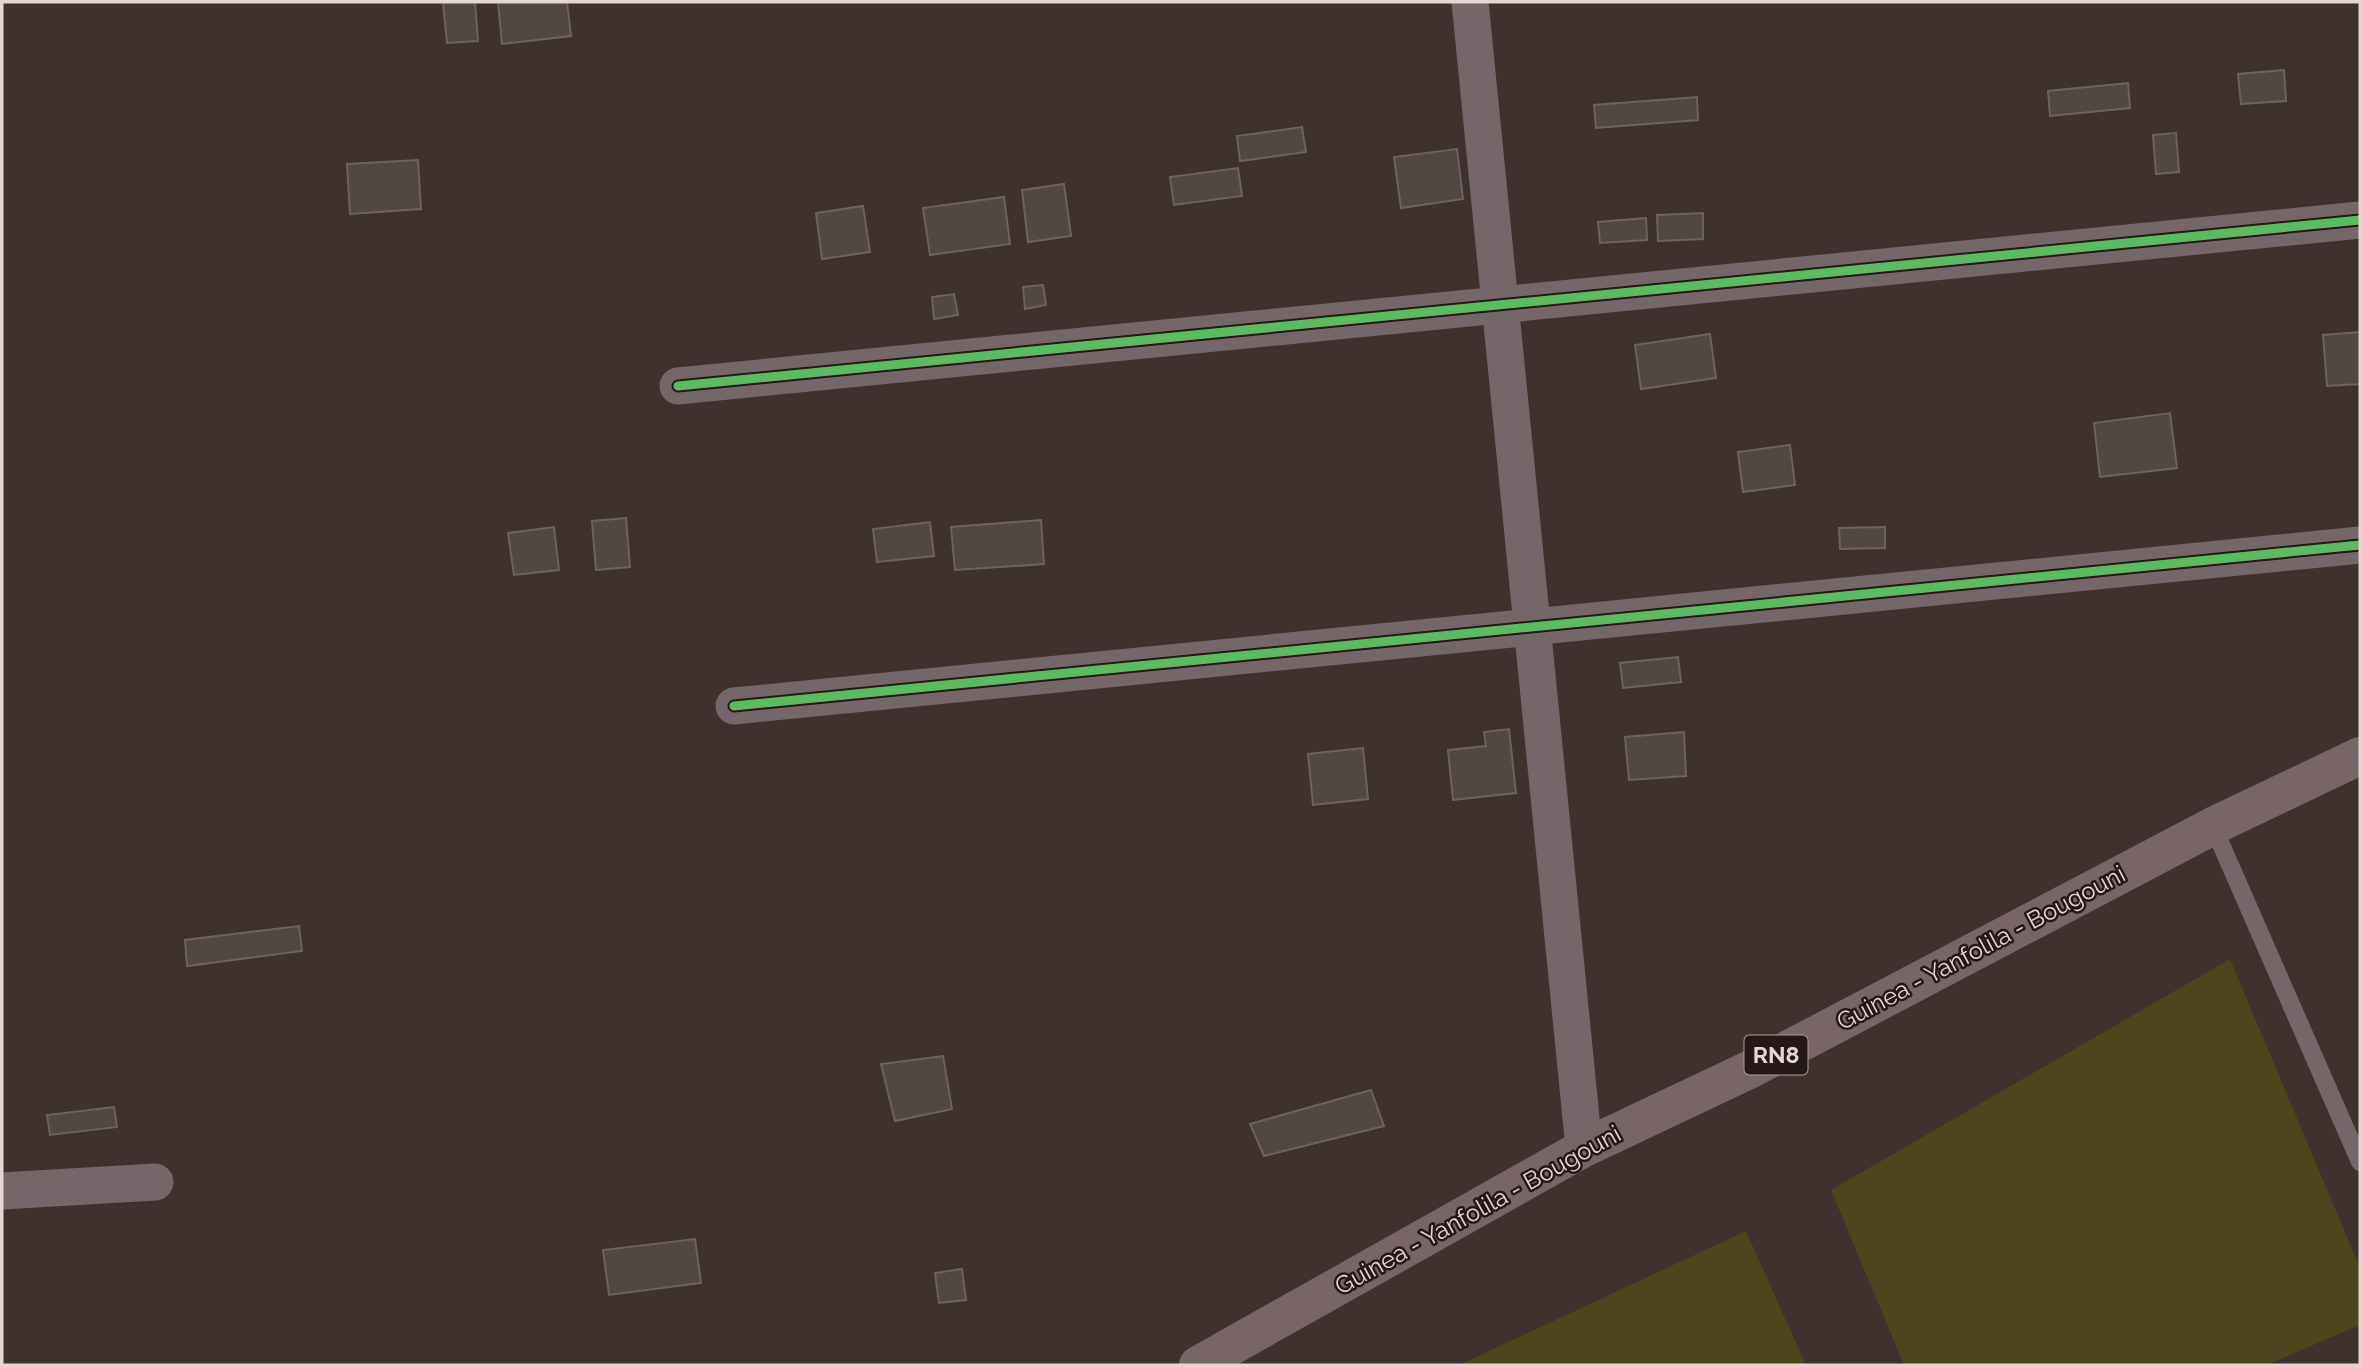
<svg xmlns="http://www.w3.org/2000/svg" width="2362" height="1367" font-family="Raleway,sans-serif">
<style>
.green{fill:#4e451c}
.building{fill:#514843;stroke:#6d635e;stroke-width:2}
.lines{fill:none;stroke-linecap:round;stroke-linejoin:round}
.lane{stroke:#756669;stroke-width:18}
.street{stroke:#756669;stroke-width:37}
.primary{stroke:#776568;stroke-width:38}
.cycleway-casing{stroke:#241916;stroke-width:13}
.cycleway{stroke:#5cba63;stroke-width:9}
.labels{text-anchor:middle;stroke-width:5;stroke-linejoin:round;paint-order:stroke}
.shield{fill:#241916;stroke:#ac9d9a;stroke-width:2}
.shield-label{font-size:23px;font-weight:bold;fill:#e6d6d2}
.street-label{font-size:24px;fill:#e6d6d2;stroke:#241916}
</style>
<rect width="100%" height="100%" fill="#3f312e"/>
<g class="green">
<polygon points="2230,959 2360,1268 2360,1325 2267,1365 1904,1365 1831,1190"/>
<polygon points="1746,1231 1806,1365 1459,1365"/>
</g>
<g class="building">
<polygon points="443,2 475,2 478,41 447,43"/>
<polygon points="498,2 567,2 571,36 502,44"/>
<polygon points="2284,70 2286,101 2241,104 2238,74"/>
<polygon points="2128,83 2130,108 2050,116 2048,91"/>
<polygon points="1697,97 1698,120 1596,128 1594,105"/>
<polygon points="1302,127 1306,152 1240,161 1237,136"/>
<polygon points="2176,133 2179,172 2156,174 2153,135"/>
<polygon points="1457,149 1463,199 1401,208 1394,157"/>
<polygon points="418,160 421,209 350,214 347,164"/>
<polygon points="1238,168 1242,196 1174,205 1170,177"/>
<polygon points="1064,184 1071,236 1028,242 1022,190"/>
<polygon points="1004,197 1010,244 930,255 923,208"/>
<polygon points="863,206 870,252 822,259 816,213"/>
<polygon points="1703,213 1703,239 1658,241 1657,215"/>
<polygon points="1646,218 1647,240 1600,243 1598,222"/>
<polygon points="1043,285 1046,305 1025,309 1023,287"/>
<polygon points="954,294 958,315 934,319 932,297"/>
<polygon points="2360,332 2360,384 2327,386 2323,335"/>
<polygon points="1710,334 1716,378 1641,389 1635,345"/>
<polygon points="2170,413 2177,468 2100,477 2094,423"/>
<polygon points="1790,445 1795,485 1743,492 1738,452"/>
<polygon points="626,518 630,567 596,570 592,521"/>
<polygon points="1041,520 1044,564 955,570 951,527"/>
<polygon points="930,522 934,556 877,562 873,529"/>
<polygon points="554,527 559,570 514,575 508,533"/>
<polygon points="1885,527 1885,548 1840,549 1839,528"/>
<polygon points="1678,657 1681,682 1623,688 1620,663"/>
<polygon points="1509,729 1516,793 1453,800 1448,750 1486,746 1484,732"/>
<polygon points="1684,732 1686,776 1629,780 1625,737"/>
<polygon points="1363,748 1368,799 1313,805 1308,754"/>
<polygon points="299,926 302,951 187,966 185,940"/>
<polygon points="943,1056 952,1109 895,1121 881,1064"/>
<polygon points="1371,1090 1384,1126 1264,1156 1250,1124"/>
<polygon points="114,1107 117,1127 50,1135 47,1115"/>
<polygon points="695,1239 701,1283 609,1295 603,1250"/>
<polygon points="962,1269 966,1300 939,1303 935,1273"/>
</g>
<g class="lines">
<polyline class="lane" points="2213,826 2360,1162"/>
<g class="street">
<polyline points="1470,2 1584,1148"/>
<polyline points="678,386 2360,220"/>
<polyline points="734,706 2360,545"/>
<polyline points="2,1191 155,1182"/>
</g>
<polyline class="primary" points="1198,1365 1584,1148 1751,1069 2213,826 2360,756"/>
<g class="cycleway-casing">
<g id="cycleway">
<polyline points="678,386 2360,220"/>
<polyline points="734,706 2360,545"/>
</g>
</g>
<use href="#cycleway" class="cycleway"/>
</g>
<g class="labels">
<rect class="shield" x="1744.5" y="1035.5" width="63" height="39" rx="5"/>
<g class="shield-label">
<text x="1776" y="1063">RN8</text>
</g>
<g class="street-label">
<text transform="translate(1981 948) rotate(-28)" y="8">Guinea - Yanfolila - Bougouni</text>
<text transform="translate(1478 1210) rotate(-29)" y="8">Guinea - Yanfolila - Bougouni</text>
</g>
</g>
<rect width="2362" height="1367" fill="none" stroke="#e6d6d2" stroke-width="7"/>
</svg>
